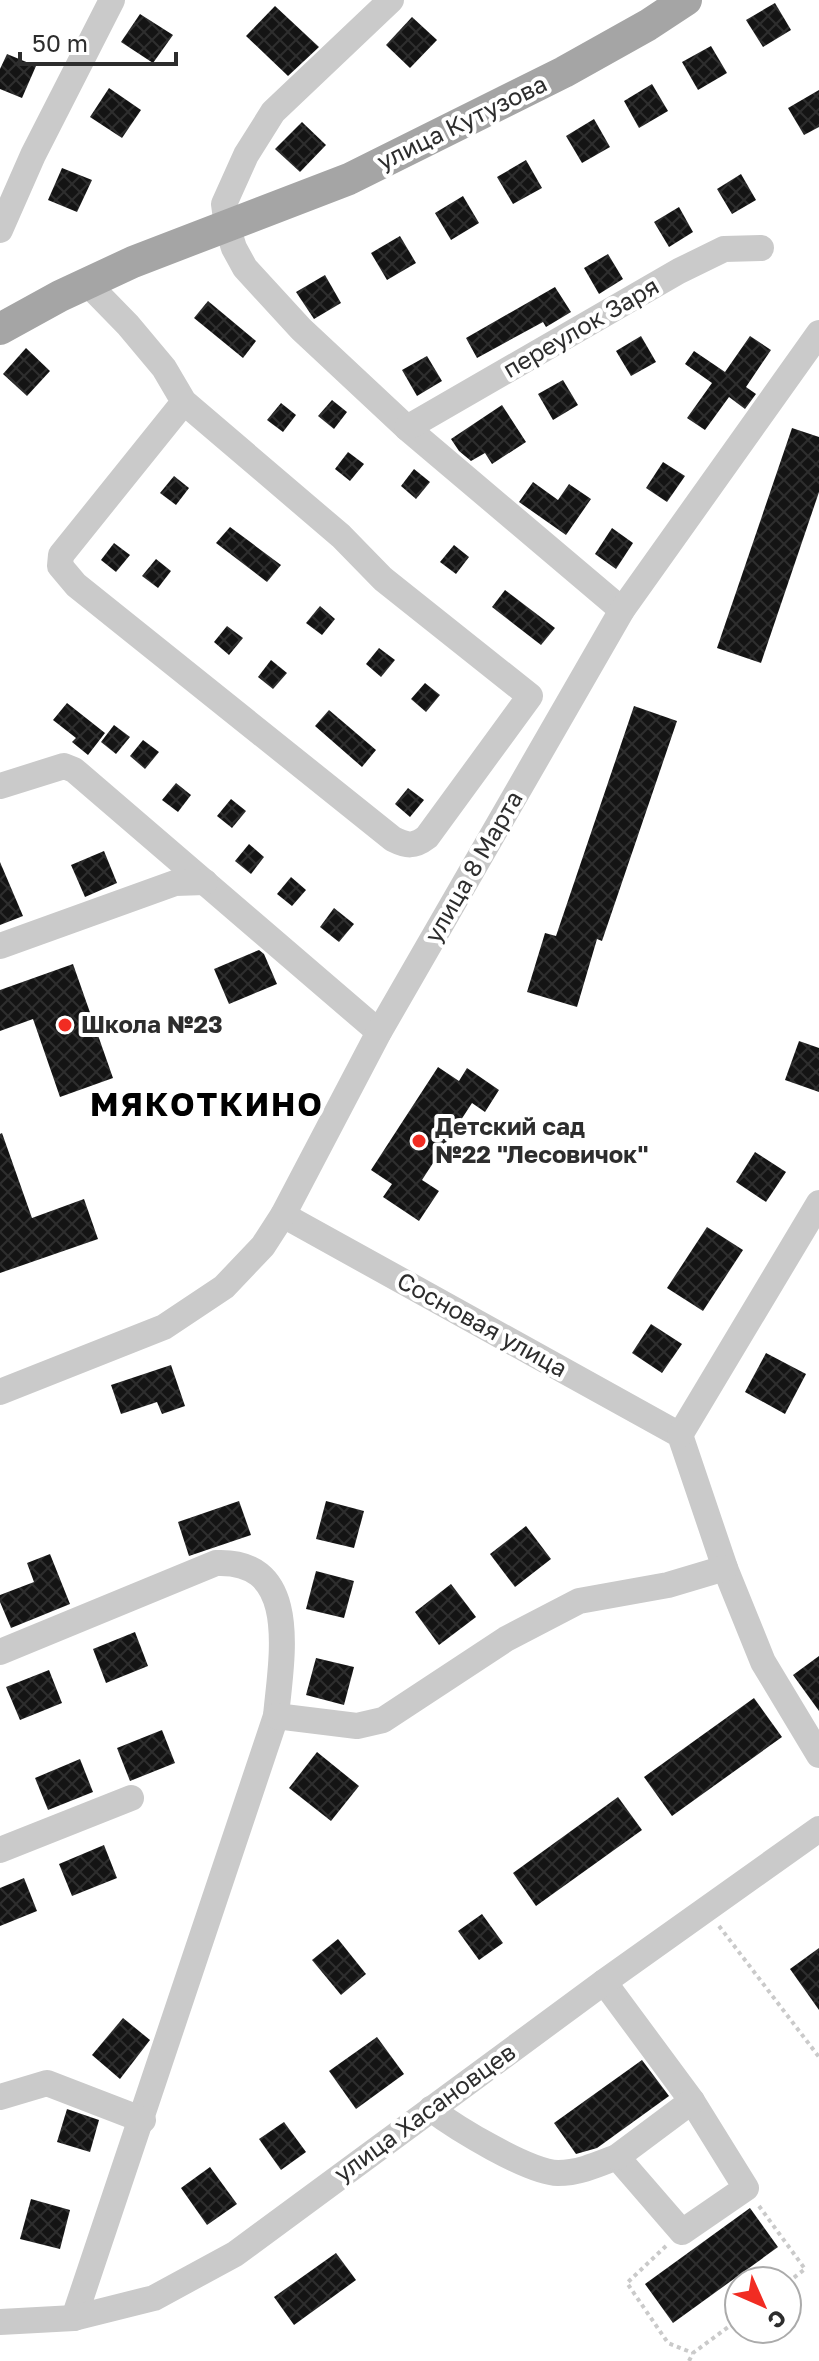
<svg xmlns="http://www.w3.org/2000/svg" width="819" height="2361" font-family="'Golos Text',sans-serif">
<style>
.building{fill:url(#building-cross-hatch)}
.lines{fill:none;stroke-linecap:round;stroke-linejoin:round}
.path{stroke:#cacaca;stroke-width:4;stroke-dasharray:4 4;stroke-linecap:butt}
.minor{stroke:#cacaca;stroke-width:26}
.major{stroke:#a5a5a5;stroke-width:32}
.poi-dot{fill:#f12c22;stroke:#fff;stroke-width:3}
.labels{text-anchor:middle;stroke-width:8;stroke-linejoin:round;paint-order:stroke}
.street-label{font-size:24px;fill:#2d2d2d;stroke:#fff}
.poi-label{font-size:24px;font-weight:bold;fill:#2d2d2d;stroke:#fff;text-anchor:start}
.district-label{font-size:32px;font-weight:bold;letter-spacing:2px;fill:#000;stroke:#fff}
</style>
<defs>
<pattern id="building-cross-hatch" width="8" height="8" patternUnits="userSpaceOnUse" patternTransform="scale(2)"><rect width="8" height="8" fill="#141414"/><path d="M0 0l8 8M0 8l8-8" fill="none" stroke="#2e2e2e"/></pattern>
</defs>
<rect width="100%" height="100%" fill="#fff"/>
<g class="building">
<polygon points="775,3 791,30 763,47 746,20"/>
<polygon points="275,6 319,47 288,76 246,36"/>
<polygon points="140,14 173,35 153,63 121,42"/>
<polygon points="412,17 437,40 410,68 386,45"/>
<polygon points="711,46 727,73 698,90 682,62"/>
<polygon points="7,54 36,66 22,98 0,89 0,69"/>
<polygon points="652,84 668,111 639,128 624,101"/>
<polygon points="109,88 141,110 122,138 90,117"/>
<polygon points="819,90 819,127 804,135 788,108"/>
<polygon points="594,119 610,147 582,163 566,136"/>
<polygon points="302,122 326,145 300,172 275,149"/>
<polygon points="526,160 542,188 513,204 497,177"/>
<polygon points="62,168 92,180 77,212 48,200"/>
<polygon points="741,174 756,200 732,214 717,189"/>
<polygon points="463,196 479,223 451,240 435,213"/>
<polygon points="679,207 693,232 669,247 654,222"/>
<polygon points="400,236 416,263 387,280 371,253"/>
<polygon points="608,254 623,279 599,294 584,268"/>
<polygon points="325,275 341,303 314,319 296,292"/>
<polygon points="555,287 571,312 546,327 543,322 477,358 466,338"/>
<polygon points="208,301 256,341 243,358 194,318"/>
<polygon points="641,336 656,362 631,376 616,351"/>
<polygon points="750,336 771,350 746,387 756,394 745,409 729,397 705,430 687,418 712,383 685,364 694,351 725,372"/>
<polygon points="26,348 50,371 27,396 3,374"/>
<polygon points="427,356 442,381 417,396 402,370"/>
<polygon points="563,380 578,405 553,420 538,394"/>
<polygon points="332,400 347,412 334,429 318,416"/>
<polygon points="281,403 296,415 283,432 267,420"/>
<polygon points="502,405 526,442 492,464 485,453 471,461 459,451 451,439"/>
<polygon points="792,428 819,437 819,492 761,663 717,648"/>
<polygon points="348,452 364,464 350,481 335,469"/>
<polygon points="663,462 685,476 667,502 646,488"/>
<polygon points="414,469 430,482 416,499 401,486"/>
<polygon points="174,476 189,488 176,505 160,493"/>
<polygon points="533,482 558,500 569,484 591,499 566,535 519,502"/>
<polygon points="230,527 281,565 267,582 216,543"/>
<polygon points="612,528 633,543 616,569 595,554"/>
<polygon points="114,543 130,555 116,572 101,560"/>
<polygon points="454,545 469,557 456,574 440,562"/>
<polygon points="156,559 171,571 158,588 142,576"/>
<polygon points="505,590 555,628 541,645 492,607"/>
<polygon points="320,606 335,619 322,635 306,623"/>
<polygon points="227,626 243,638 229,655 214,642"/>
<polygon points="379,648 395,660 381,677 366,664"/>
<polygon points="271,660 287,673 273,689 258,677"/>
<polygon points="425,683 440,695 426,712 411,699"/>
<polygon points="67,703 105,733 88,755 72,742 76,738 53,720"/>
<polygon points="634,706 677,721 602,941 597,939 577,1007 527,992 545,933 556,936"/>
<polygon points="329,710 376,750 362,767 315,726"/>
<polygon points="114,725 130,737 116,754 101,742"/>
<polygon points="143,740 159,752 145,769 130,756"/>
<polygon points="176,783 191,795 178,812 162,800"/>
<polygon points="408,788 424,800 410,817 395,804"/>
<polygon points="231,799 246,811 232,828 217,816"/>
<polygon points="249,844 264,857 251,874 235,861"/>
<polygon points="104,851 117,883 85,897 71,865"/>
<polygon points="0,862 23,916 0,925"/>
<polygon points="291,877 306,890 292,906 277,894"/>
<polygon points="334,908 354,924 339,942 320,927"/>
<polygon points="259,950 264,954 277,984 229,1004 214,969"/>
<polygon points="73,964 113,1078 60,1097 33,1019 0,1031 0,990"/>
<polygon points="799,1041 819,1048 819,1092 785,1080"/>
<polygon points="438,1067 459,1081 467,1068 499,1090 485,1112 472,1103 422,1180 439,1191 419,1221 383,1197 392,1184 371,1170"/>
<polygon points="2,1133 32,1218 84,1199 98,1239 0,1273 0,1134"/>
<polygon points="755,1152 786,1172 766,1202 736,1182"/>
<polygon points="707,1227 743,1250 703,1311 667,1288"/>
<polygon points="651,1324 682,1344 662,1373 632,1353"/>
<polygon points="766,1353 806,1374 785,1414 745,1392"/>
<polygon points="171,1365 185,1406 162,1414 157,1402 121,1414 111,1385"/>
<polygon points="239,1501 251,1535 189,1556 178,1522"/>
<polygon points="326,1501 364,1511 354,1548 316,1539"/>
<polygon points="526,1526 551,1559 515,1587 490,1554"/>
<polygon points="50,1554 70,1604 11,1628 0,1602 0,1595 34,1582 27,1563"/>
<polygon points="316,1571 354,1581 344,1618 306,1609"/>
<polygon points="451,1584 476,1617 439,1645 415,1612"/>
<polygon points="135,1632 148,1666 106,1683 93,1649"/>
<polygon points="819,1656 819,1711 793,1675"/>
<polygon points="316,1658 354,1667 344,1705 306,1695"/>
<polygon points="49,1670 62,1703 20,1720 6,1687"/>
<polygon points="754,1698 782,1737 672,1816 644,1777"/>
<polygon points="162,1730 175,1763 130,1781 117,1748"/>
<polygon points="317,1752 359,1786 331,1821 289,1788"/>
<polygon points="80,1759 93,1792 48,1810 35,1778"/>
<polygon points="618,1797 642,1830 536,1906 513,1873"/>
<polygon points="104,1845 117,1878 72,1896 59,1864"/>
<polygon points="24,1878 37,1911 0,1926 0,1888"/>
<polygon points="482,1914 503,1943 479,1960 458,1931"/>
<polygon points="338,1939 366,1974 341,1995 312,1960"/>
<polygon points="819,1948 819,2010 790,1969"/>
<polygon points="123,2018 150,2040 120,2079 92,2055"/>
<polygon points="377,2037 404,2074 356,2109 329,2071"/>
<polygon points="642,2060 669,2096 597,2148 576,2154 554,2123"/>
<polygon points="67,2109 99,2120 90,2152 57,2142"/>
<polygon points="284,2122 306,2152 281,2170 259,2139"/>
<polygon points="210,2167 237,2204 207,2225 181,2188"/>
<polygon points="31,2199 70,2210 60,2249 20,2239"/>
<polygon points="750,2208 778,2247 673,2323 645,2284"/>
<polygon points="336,2253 356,2280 294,2325 274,2297"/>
</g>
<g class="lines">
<g class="path">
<polyline points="719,1926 819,2057"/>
<polyline points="759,2206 805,2269 787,2283"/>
<polyline points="666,2246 627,2283 668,2343 693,2353"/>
<polyline points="689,2361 693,2353 739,2319"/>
</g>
<g class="minor">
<polyline points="391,0 273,112 246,155 224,204 227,226 234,248 245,268 301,329 407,428 622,610"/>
<polyline points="0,230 33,155 112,0"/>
<path d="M87 283 128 325 164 368 184 402 341 536 383 579 530 696 427 837C414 847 407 846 393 839L76 585 60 566 61 555 184 402"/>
<polyline points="407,428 679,271 724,249 761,248"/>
<polyline points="0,786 64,766 74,770 379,1032"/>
<polyline points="0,946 175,883 205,882"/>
<polyline points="283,1215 680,1435 725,1568 763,1662 819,1755"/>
<polyline points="0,1392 164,1327 224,1287 263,1246 283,1215 379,1032 622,610 819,333"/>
<polyline points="680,1435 819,1203"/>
<path d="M0 1652 216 1563C302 1559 281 1660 276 1716L74 2318"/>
<polyline points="276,1716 357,1726 383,1720 506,1639 579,1601 668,1585 725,1568"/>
<polyline points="0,1850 131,1798"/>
<polyline points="0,2097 47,2083 143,2120"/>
<path d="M431 2109C456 2128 528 2172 558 2173 579 2173 599 2164 617 2157L682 2232 746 2188 692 2101 604 1982"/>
<polyline points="617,2157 692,2101"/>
<polyline points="0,2322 74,2318 154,2298 235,2254 604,1982 819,1829"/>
</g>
<polyline class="major" points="0,329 60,296 133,262 349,179 564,72 648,25 686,0"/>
</g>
<g class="poi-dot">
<circle cx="65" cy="1025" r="8"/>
<circle cx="419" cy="1141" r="8"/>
</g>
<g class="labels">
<g class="street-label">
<text transform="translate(462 123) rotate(-26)" y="8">улица Кутузова</text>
<text transform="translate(581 328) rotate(-30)" y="8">переулок Заря</text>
<text transform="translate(474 867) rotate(-60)" y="8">улица 8 Марта</text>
<text transform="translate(482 1325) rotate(29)" y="8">Сосновая улица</text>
<text transform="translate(425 2113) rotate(-36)" y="8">улица Хасановцев</text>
</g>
<g class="poi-label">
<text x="81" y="1033">Школа №23</text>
<text x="435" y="1135">Детский сад<tspan x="435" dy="28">№22 "Лесовичок"</tspan></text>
</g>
<g class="district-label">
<text x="207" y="1116">МЯКОТКИНО</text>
</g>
</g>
<g transform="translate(763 2305) rotate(135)"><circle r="38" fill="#ffffff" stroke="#ababab" stroke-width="2"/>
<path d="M0-6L14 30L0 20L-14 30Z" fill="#f12c22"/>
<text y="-12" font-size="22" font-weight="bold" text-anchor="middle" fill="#2d2d2d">С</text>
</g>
<path d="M20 52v12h156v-12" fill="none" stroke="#2d2d2d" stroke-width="4"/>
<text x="32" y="52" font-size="24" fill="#2d2d2d" stroke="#ffffff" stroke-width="6" paint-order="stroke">50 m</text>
</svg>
